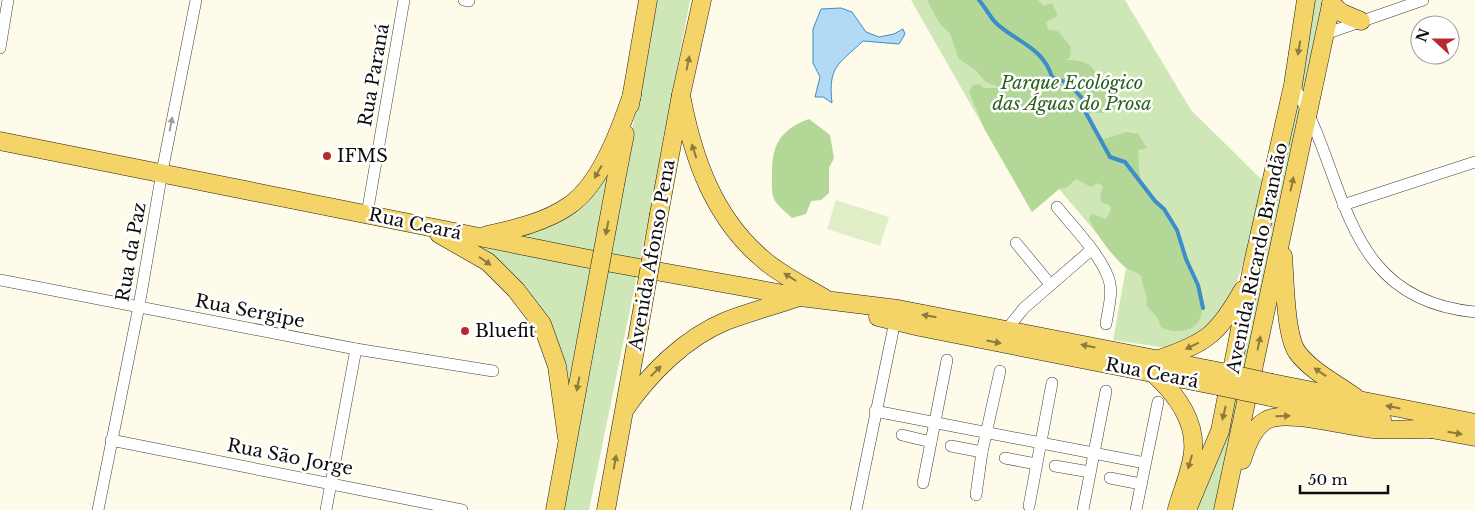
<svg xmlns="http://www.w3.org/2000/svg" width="1475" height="510" font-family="'Libre Baskerville',serif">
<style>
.green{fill:#cfe7b7}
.forest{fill:#b2d797}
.pitch{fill:#e0eec8}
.water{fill:#b2daf4;stroke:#3c8dc8}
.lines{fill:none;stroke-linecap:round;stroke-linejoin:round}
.stream{stroke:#3c8dc8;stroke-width:4}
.minor-casing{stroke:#3f3f3f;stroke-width:12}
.primary-casing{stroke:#1d1d1d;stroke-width:19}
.minor{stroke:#fff;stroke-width:11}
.primary{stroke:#f4d466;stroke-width:18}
.primary-bridge-casing{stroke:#1d1d1d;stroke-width:19;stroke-linecap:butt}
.primary-bridge{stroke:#f4d466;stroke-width:18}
.oneway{fill:#8c7a3e}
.oneway2{fill:#9e9e9e}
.poi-dot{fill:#b6292d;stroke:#fff;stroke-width:2}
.labels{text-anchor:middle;stroke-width:5;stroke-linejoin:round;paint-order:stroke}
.street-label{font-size:18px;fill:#0c0c0c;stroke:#fff}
.park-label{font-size:18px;font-style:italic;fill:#2b611f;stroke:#fff}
.poi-label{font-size:18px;fill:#0c0c0c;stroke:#fff;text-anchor:start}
</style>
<rect width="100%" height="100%" fill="#fefbeb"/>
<g class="green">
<polygon points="656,0 690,0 655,187 589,510 562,510"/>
<polygon points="911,0 1125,0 1191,110 1263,181 1253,231 1241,270 1225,312 1211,332 1174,349 1113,340 1126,268 1059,189 1032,212"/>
<polygon points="1314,0 1324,0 1214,510 1194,510"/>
<polygon points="616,142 567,406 562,361 473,245 569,215"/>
</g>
<g class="forest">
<path d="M927 0H1038L1043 6 1052 3 1058 16 1046 22 1048 30 1058 31 1071 47 1070 57 1066 60C1079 60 1090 61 1097 74 1114 79 1114 95 1115 110L1108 113H1086L1097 135 1104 139 1127 132 1138 134 1147 148 1138 150C1139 162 1138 174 1143 185 1148 196 1159 202 1165 211 1177 227 1180 243 1187 260 1194 278 1216 318 1189 329 1179 332 1169 332 1161 327L1157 317 1146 305C1149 294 1141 287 1142 277 1137 271 1130 271 1125 267 1113 257 1094 232 1089 218L1092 214 1106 219 1111 210 1110 205 1102 203 1100 195 1103 186 1097 183 1091 187 1076 179 1066 188 1059 189 1032 212 985 130 969 92 973 85 978 84 984 88H1001L986 82 974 69 959 59 950 34 938 21Z"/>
<path d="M809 119 830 135 834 158 829 168V193L821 200 811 201 806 214 792 218C787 213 779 207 775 201 771 194 772 183 772 175 772 144 780 130 809 119Z"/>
</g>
<polygon class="pitch" points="836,200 889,217 880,246 827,229"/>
<path class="water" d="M841 8 852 12 866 32 879 37 894 34 903 29 905 34 899 44 863 41C838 65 828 66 832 103L823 97H815L820 77 813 63V29L821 9Z"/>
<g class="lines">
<path class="stream" d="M979 0C985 7 990 17 996 23 1016 42 1043 47 1052 77L1068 83 1081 97 1086 113 1110 157 1125 162 1155 201 1164 209 1177 230 1186 259 1198 285 1203 308"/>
<g class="minor-casing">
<g id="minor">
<polyline points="464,0 469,1"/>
<polyline points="1325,34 1423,0"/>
<polyline points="0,48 8,0"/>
<path d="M1293 85C1349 175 1338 299 1475 312"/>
<polyline points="1343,205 1475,162"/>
<path d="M1057 207C1073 227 1099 253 1108 277 1114 291 1108 309 1106 324"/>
<polyline points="367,214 404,0"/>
<polyline points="1016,243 1050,284"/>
<polyline points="0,280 356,349 493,371"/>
<polyline points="1007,329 1024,308 1091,250"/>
<polyline points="875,411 1145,463"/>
<polyline points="902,435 931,442"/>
<polyline points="111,440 462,510"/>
<polyline points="951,446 982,452"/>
<polyline points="1005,458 1036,464"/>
<polyline points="1055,466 1090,472"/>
<polyline points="1110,478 1141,484"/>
<polyline points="923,483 947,360"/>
<polyline points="976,495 982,452 1000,371"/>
<polyline points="1029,506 1052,383"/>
<polyline points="98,510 139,306 162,172 196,0"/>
<polyline points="326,510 356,349"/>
<polyline points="856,510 896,316"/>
<polyline points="1083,510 1106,391"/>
<polyline points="1136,510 1158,402"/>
</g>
</g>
<g class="primary-casing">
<g id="primary">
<polyline points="1331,4 1342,13 1361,21"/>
<path d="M681 95C693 159 714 219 765 261 783 276 804 286 824 298"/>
<polyline points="630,105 648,0"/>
<polyline points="0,141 584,258 800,297 898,309 1222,372"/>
<polyline points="616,180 625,134"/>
<polyline points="659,214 681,95 702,0"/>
<polyline points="439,234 488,262 516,290 542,324 557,366 567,438"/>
<path d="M487 235C515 229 546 222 570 205 601 183 620 130 632 95"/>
<path d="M1283 256C1285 279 1285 334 1297 352 1311 371 1337 384 1355 397"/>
<polyline points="878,317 920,327 1218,386"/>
<path d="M1159 359C1207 343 1218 334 1243 290"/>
<path d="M1154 374C1176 394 1196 421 1193 452 1191 471 1182 491 1177 509"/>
<polyline points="1272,383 1475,423"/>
<polyline points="1270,397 1382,419"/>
<path d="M625 409C650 373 685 338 726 321 749 312 773 306 796 298"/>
<polyline points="1420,427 1475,437"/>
<path d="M1242 460C1246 447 1252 429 1265 421 1284 408 1347 427 1373 429 1392 430 1412 429 1431 429"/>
<polyline points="555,510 587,336"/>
<polyline points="606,510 639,328"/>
<polyline points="1187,510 1220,431 1252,268 1293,85 1306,0"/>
<polyline points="1223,510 1332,0"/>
</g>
</g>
<use href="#minor" class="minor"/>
<use href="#primary" class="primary"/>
<g class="primary-bridge-casing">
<g id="primary-bridge">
<polyline points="639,328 659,214"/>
<polyline points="587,336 616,180"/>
<polyline points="1222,372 1272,383"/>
<polyline points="1218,386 1270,397"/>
</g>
</g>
<use href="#primary-bridge" class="primary-bridge"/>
</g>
<defs><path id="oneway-solid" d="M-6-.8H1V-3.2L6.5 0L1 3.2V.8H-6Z" transform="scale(1.25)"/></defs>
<g class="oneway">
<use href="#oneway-solid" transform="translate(1299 48) rotate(99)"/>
<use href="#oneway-solid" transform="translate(688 63) rotate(-78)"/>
<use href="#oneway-solid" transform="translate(694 151) rotate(-108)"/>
<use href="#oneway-solid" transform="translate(598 172) rotate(121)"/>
<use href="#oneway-solid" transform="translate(1292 184) rotate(-78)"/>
<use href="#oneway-solid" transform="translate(607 228) rotate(101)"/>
<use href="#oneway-solid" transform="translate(485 261) rotate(35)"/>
<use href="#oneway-solid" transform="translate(790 277) rotate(-148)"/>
<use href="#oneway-solid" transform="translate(929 316) rotate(-170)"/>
<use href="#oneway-solid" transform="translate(994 342) rotate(11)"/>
<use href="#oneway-solid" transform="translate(1259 343) rotate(-78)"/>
<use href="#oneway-solid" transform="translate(1088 346) rotate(-168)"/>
<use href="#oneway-solid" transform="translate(1192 346) rotate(154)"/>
<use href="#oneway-solid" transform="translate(656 371) rotate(-45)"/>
<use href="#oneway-solid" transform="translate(1320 372) rotate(-146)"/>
<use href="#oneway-solid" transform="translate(578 384) rotate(101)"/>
<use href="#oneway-solid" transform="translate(1393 407) rotate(-169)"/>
<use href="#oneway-solid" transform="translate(1224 413) rotate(103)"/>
<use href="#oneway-solid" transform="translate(1283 416) rotate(-1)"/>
<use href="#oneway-solid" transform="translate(1455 433) rotate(10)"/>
<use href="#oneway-solid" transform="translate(615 462) rotate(-80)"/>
<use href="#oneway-solid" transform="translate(1190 462) rotate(106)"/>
</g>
<use class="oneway2" href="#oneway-solid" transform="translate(171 124) rotate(-79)"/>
<g class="poi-dot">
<circle cx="327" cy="156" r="5"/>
<circle cx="465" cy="331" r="5"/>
</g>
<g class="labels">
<g class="street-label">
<text transform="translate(374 75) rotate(-80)" y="6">Rua Paraná</text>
<text transform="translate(415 224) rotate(12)" y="6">Rua Ceará</text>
<text transform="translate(131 252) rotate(-80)" y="6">Rua da Paz</text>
<text transform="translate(652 255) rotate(-80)" y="6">Avenida Afonso Pena</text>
<text transform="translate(1257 258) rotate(-78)" y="6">Avenida Ricardo Brandão</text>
<text transform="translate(250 311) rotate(11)" y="6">Rua Sergipe</text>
<text transform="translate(1152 373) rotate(11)" y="6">Rua Ceará</text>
<text transform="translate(290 457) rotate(11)" y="6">Rua São Jorge</text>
</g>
<g class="park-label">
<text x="1072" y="89">Parque Ecológico<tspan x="1072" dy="21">das Águas do Prosa</tspan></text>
</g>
<g class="poi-label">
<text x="337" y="162">IFMS</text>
<text x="475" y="337">Bluefit</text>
</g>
</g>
<g transform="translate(1435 40) rotate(291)"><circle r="24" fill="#ffffff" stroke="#9e9e9e"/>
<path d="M0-4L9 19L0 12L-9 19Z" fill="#b6292d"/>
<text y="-8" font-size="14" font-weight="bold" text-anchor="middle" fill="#0c0c0c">N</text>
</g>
<path d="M1300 485v8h88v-8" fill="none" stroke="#0c0c0c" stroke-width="2.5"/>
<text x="1308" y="485" font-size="15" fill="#0c0c0c" stroke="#ffffff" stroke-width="4" paint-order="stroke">50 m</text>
</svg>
